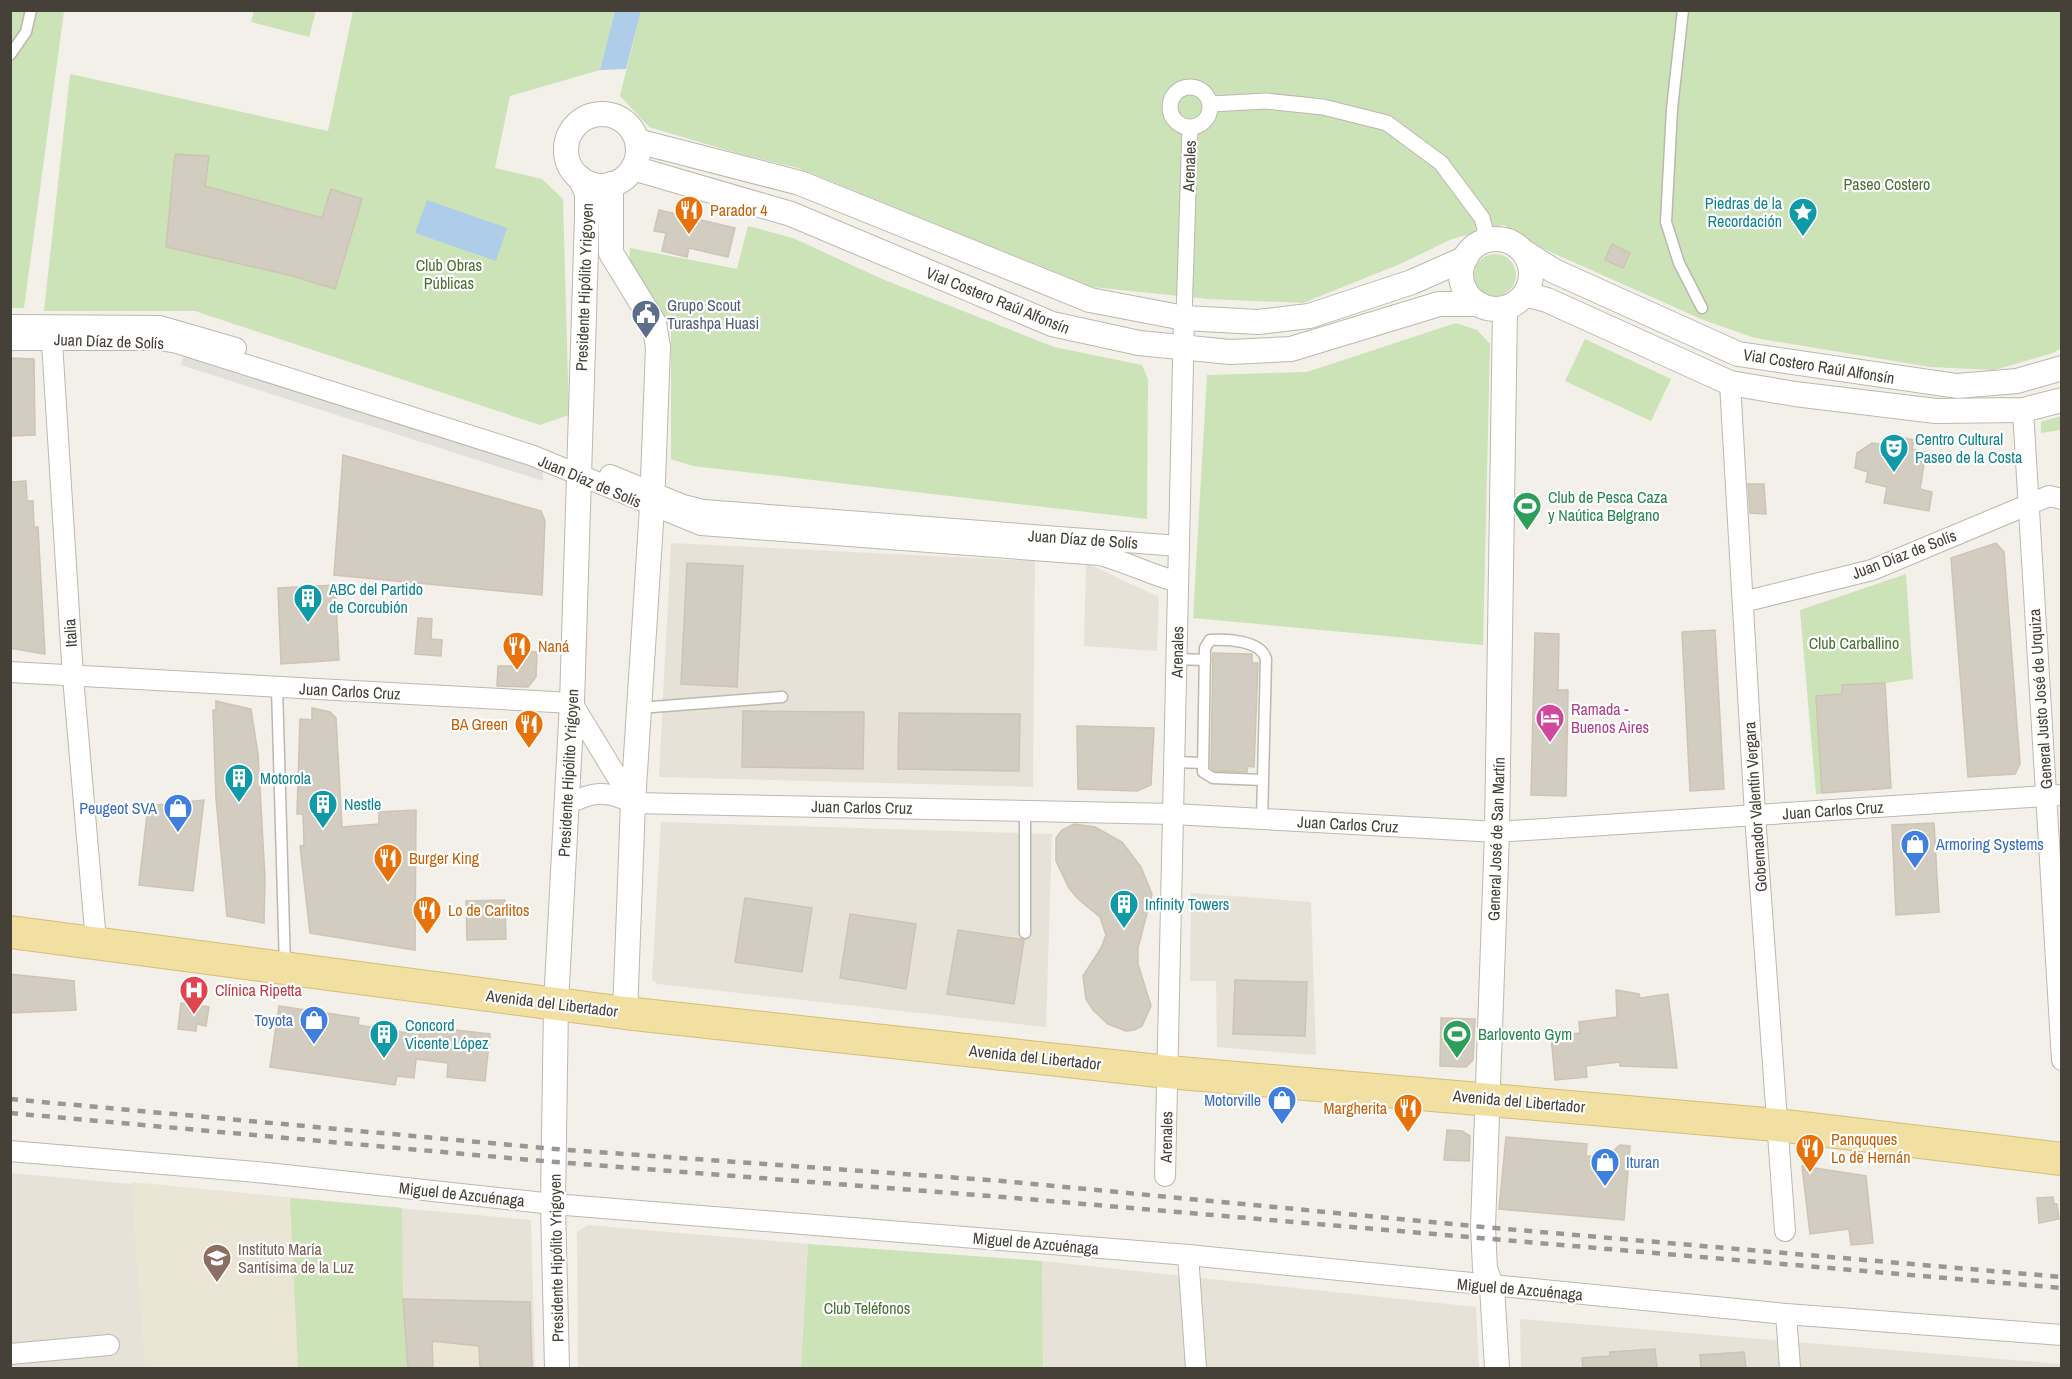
<svg xmlns="http://www.w3.org/2000/svg" width="2072" height="1379" font-family="'Archivo Narrow',sans-serif">
<style>
.residential{fill:#e6e2d8}
.education{fill:#eae5d5}
.green{fill:#cce2b7}
.parking{fill:#e1e0dd}
.water{fill:#adcde8}
.building{fill:#d3ccc0;stroke:#cdc4b4;stroke-width:1.5}
.lines{fill:none;stroke-linecap:round;stroke-linejoin:round}
.service-casing{stroke:#bdb8ad;stroke-width:13}
.pedestrian-casing{stroke:#bdb8ad;stroke-width:17}
.minor-casing{stroke:#bdb8ad;stroke-width:22}
.tertiary-casing{stroke:#bdb8ad;stroke-width:26}
.primary-casing{stroke:#d5bd74;stroke-width:34}
.service{stroke:#fff;stroke-width:10}
.pedestrian{stroke:#fff;stroke-width:15}
.minor{stroke:#fff;stroke-width:20}
.tertiary{stroke:#fff;stroke-width:24}
.primary{stroke:#f2dfa2;stroke-width:32}
.rail{stroke:#979797;stroke-width:4.5;stroke-dasharray:8 8;stroke-linecap:butt}
.labels{text-anchor:middle;stroke-width:4.5;stroke-linejoin:round;paint-order:stroke}
.street-label{font-size:16px;fill:#454138;stroke:#fff}
.park-label{font-size:16px;fill:#477032;stroke:#fff}
.culture-label{font-size:16px;fill:#0d838f;stroke:#fff;text-anchor:start}
.food-label{font-size:16px;fill:#c56008;stroke:#fff;text-anchor:start}
.service-label{font-size:16px;fill:#4e5e75;stroke:#fff;text-anchor:start}
.leisure-label{font-size:16px;fill:#27864d;stroke:#fff;text-anchor:start}
.hotel-label{font-size:16px;fill:#b23c85;stroke:#fff;text-anchor:start}
.shop-label{font-size:16px;fill:#366cbe;stroke:#fff;text-anchor:end}
.health-label{font-size:16px;fill:#be3a42;stroke:#fff;text-anchor:start}
.education-label{font-size:16px;fill:#785e54;stroke:#fff;text-anchor:start}
</style>
<rect width="100%" height="100%" fill="#f2f0e9"/>
<g class="residential">
<polygon points="671,543 1035,561 1033,787 659,777"/>
<polygon points="1086,563 1159,597 1157,651 1084,646"/>
<polygon points="661,822 1052,834 1046,1027 658,984 652,980"/>
<polygon points="1191,893 1311,902 1316,1055 1217,1047 1216,981 1190,981"/>
<polygon points="10,1173 531,1220 535,1368 11,1368"/>
<polygon points="588,1225 808,1244 801,1368 578,1368 577,1232"/>
<polygon points="1042,1261 1476,1307 1479,1368 1043,1368"/>
<polygon points="1520,1319 2061,1364 2061,1368 1521,1368"/>
</g>
<polygon class="education" points="131,1182 402,1208 403,1299 530,1302 532,1368 145,1368"/>
<g class="green">
<polygon points="10,11 64,11 24,308 10,308"/>
<polygon points="254,11 254,10 316,11 309,37 251,22"/>
<polygon points="353,11 615,11 600,70 510,96 495,168 542,179 563,199 569,415 540,425 195,311 44,311 70,74 328,131"/>
<polygon points="641,11 2061,11 2061,348 2053,353 1994,370 1930,367 1755,338 1701,319 1535,245 1504,225 1452,239 1400,264 1303,303 1208,299 1092,287 798,168 740,154 649,127 620,96"/>
<polygon points="748,226 793,238 882,279 1054,347 1142,365 1148,379 1147,519 693,466 671,459 671,330 629,266 630,248 737,269"/>
<circle cx="1495" cy="275" r="21"/>
<polygon points="1456,323 1477,330 1490,344 1483,645 1193,618 1207,375 1307,372"/>
<polygon points="1585,339 1671,379 1651,421 1565,381"/>
<polygon points="2061,416 2061,430 2041,433 2041,422"/>
<polygon points="1906,574 1913,679 1885,683 1891,788 1816,794 1800,610"/>
<polygon points="290,1198 402,1208 403,1299 408,1368 298,1368"/>
<polygon points="808,1244 1042,1261 1043,1368 801,1368"/>
</g>
<polygon class="parking" points="184,355 543,470 543,481 181,365"/>
<g class="water">
<polygon points="615,11 641,11 626,69 600,70"/>
<polygon points="427,200 507,228 496,261 415,233"/>
</g>
<g class="building">
<polygon points="175,154 209,156 205,186 322,218 331,189 362,199 335,289 289,275 166,247"/>
<polygon points="659,210 735,228 728,257 689,248 687,257 662,251 666,233 654,231"/>
<polygon points="1612,244 1630,253 1623,268 1605,260"/>
<polygon points="10,358 34,359 35,435 10,436"/>
<polygon points="1900,437 1914,440 1912,449 1926,452 1920,489 1932,492 1929,511 1884,503 1887,487 1866,482 1868,472 1855,468 1857,453 1872,443 1898,447"/>
<polygon points="343,455 541,511 545,521 542,595 334,575"/>
<polygon points="26,481 27,501 33,501 34,527 38,527 45,654 10,648 10,482"/>
<polygon points="1748,484 1764,484 1766,514 1750,513"/>
<polygon points="1996,543 2004,552 2020,764 2015,774 1968,777 1951,558"/>
<polygon points="687,563 743,566 737,687 681,684"/>
<polygon points="335,585 339,660 281,664 278,588"/>
<polygon points="418,618 432,619 431,639 442,640 441,656 415,654"/>
<polygon points="1715,630 1724,789 1690,791 1682,632"/>
<polygon points="1535,633 1559,634 1558,690 1568,690 1566,796 1531,795"/>
<polygon points="518,651 537,652 536,677 528,687 497,686 498,666 518,666"/>
<polygon points="1213,653 1252,654 1252,663 1258,663 1254,767 1248,766 1247,772 1215,771 1211,768"/>
<polygon points="1885,683 1891,788 1822,793 1816,696 1842,694 1842,685"/>
<polygon points="216,701 251,709 258,754 265,878 264,923 227,916 216,799 213,710 216,710"/>
<polygon points="312,708 330,712 336,718 342,827 379,824 379,812 416,810 415,950 310,933 300,846 304,845 303,814 297,814 300,719 312,720"/>
<polygon points="743,711 864,712 863,769 742,767"/>
<polygon points="899,713 1020,714 1019,771 898,769"/>
<polygon points="1077,726 1154,728 1151,785 1137,791 1078,789"/>
<polygon points="204,800 193,891 139,885 148,806"/>
<polygon points="1934,823 1939,912 1896,915 1892,825"/>
<polygon points="1074,824 1095,827 1122,842 1141,867 1152,894 1138,948 1138,964 1151,1006 1142,1026 1134,1030 1126,1031 1108,1024 1093,1010 1086,999 1083,976 1101,948 1106,935 1100,917 1078,899 1069,888 1056,861 1056,838 1062,830"/>
<polygon points="745,898 812,908 802,972 735,962"/>
<polygon points="505,900 506,939 467,940 466,901"/>
<polygon points="850,914 916,924 906,989 840,978"/>
<polygon points="958,930 1024,940 1014,1004 947,994"/>
<polygon points="10,974 74,981 76,1010 10,1013"/>
<polygon points="1235,980 1307,982 1305,1036 1233,1034"/>
<polygon points="1616,990 1639,994 1640,998 1668,994 1677,1068 1620,1066 1620,1062 1586,1066 1587,1077 1555,1080 1551,1036 1580,1033 1579,1022 1617,1017"/>
<polygon points="181,1003 209,1007 206,1026 197,1024 196,1031 178,1029"/>
<polygon points="279,1006 359,1018 358,1025 420,1035 421,1026 490,1034 485,1081 447,1077 448,1063 416,1059 414,1078 397,1076 395,1085 270,1067"/>
<polygon points="1441,1018 1475,1019 1473,1060 1466,1067 1440,1066"/>
<polygon points="1447,1130 1462,1131 1470,1136 1469,1161 1444,1160"/>
<polygon points="1506,1137 1587,1144 1586,1156 1606,1157 1620,1145 1630,1146 1624,1220 1499,1209"/>
<polygon points="1802,1166 1866,1176 1873,1243 1851,1245 1849,1229 1810,1234"/>
<polygon points="2053,1197 2054,1204 2057,1204 2059,1219 2039,1223 2037,1198"/>
<polygon points="403,1299 530,1302 532,1368 480,1368 479,1346 432,1341 433,1368 408,1367"/>
<polygon points="1655,1349 1657,1368 1583,1368 1582,1358 1610,1356 1610,1352"/>
<polygon points="1744,1352 1746,1368 1701,1368 1700,1355"/>
</g>
<g class="lines">
<g class="service-casing">
<g id="service">
<polyline points="1683,10 1672,109 1666,222 1679,263 1702,308"/>
<polyline points="10,55 26,32 31,10"/>
<polyline points="1176,659 1205,660"/>
<polyline points="277,687 285,967"/>
<polyline points="639,708 782,697"/>
<polyline points="1174,762 1203,763"/>
<polyline points="1025,811 1025,933"/>
<path d="M1262 819 1263 780 1266 659C1261 640 1226 639 1210 640L1205 648 1203 772 1213 778 1263 780"/>
</g>
</g>
<g class="pedestrian-casing">
<g id="pedestrian">
<circle cx="1190" cy="107" r="20"/>
<polyline points="1211,104 1266,101 1323,107 1387,123 1441,163 1482,218 1488,240"/>
<polyline points="1184,318 1190,128"/>
</g>
</g>
<g class="minor-casing">
<g id="minor">
<polyline points="10,325 160,326 236,348"/>
<polyline points="51,326 73,677 96,941"/>
<path d="M10 340H160L177 343 531 455 701 525 1100 555C1127 562 1151 575 1178 582"/>
<polyline points="1730,383 1755,815 1785,1231"/>
<polyline points="2023,410 2062,1060"/>
<polyline points="610,475 683,505 703,510 1179,546"/>
<polyline points="1743,602 1872,570 2049,496 2062,499"/>
<polyline points="10,672 572,703 633,803"/>
<path d="M566 805C593 791 605 790 633 803L1173 814 1497 832 2062 795"/>
<polyline points="10,1151 267,1173 553,1204 1188,1255 1786,1314 2062,1335"/>
<polyline points="1165,1176 1184,318"/>
<polyline points="1188,1255 1196,1368"/>
<polyline points="1786,1314 1790,1368"/>
<polyline points="10,1354 109,1345"/>
</g>
</g>
<g class="tertiary-casing">
<g id="tertiary">
<circle cx="602" cy="150" r="36"/>
<polyline points="637,141 800,183 1090,300 1184,318 1258,322 1309,316 1412,282 1466,258"/>
<polyline points="633,168 791,214 1052,324 1139,343 1230,352 1291,349 1439,304 1479,304"/>
<polyline points="611,184 611,253 654,323 658,347 652,507 633,803 625,1013"/>
<circle cx="1496" cy="274" r="35"/>
<polyline points="1524,252 1554,271 1738,354 1957,386 2017,381 2062,368"/>
<polyline points="1525,294 1547,300 1730,383 1795,394 1936,411 2023,410 2062,400"/>
<polyline points="557,1368 553,1204 556,1004 572,703 587,216 587,193 580,178"/>
<polyline points="1497,1368 1492,1287 1485,1269 1483,1227 1497,832 1505,308"/>
</g>
</g>
<g class="primary-casing">
<polyline id="primary" points="10,932 625,1013 1168,1072 1777,1125 2062,1159"/>
</g>
<use href="#service" class="service"/>
<use href="#pedestrian" class="pedestrian"/>
<use href="#minor" class="minor"/>
<use href="#tertiary" class="tertiary"/>
<use href="#primary" class="primary"/>
<g class="rail">
<polyline points="10,1099 555,1149 1002,1181 1483,1227 2062,1277"/>
<polyline points="10,1113 531,1160 1003,1197 2062,1288"/>
</g>
</g>
<defs>
<g id="restaurant-pin" transform="scale(1.5)"><path d="M0 17L-7.5 6A9.5 9.5 0 1 1 7.5 6Z" fill="#e8710a" stroke="#fff"/><path d="M-5-6h1v4h1v-4h1v4h1v-4h1v5L-1.5 .5V6h-2V.5L-5-1ZM5-6V6H3V1.5H1.5Q1.5-4 5-6Z" fill="#fff"/></g>
<g id="sight-pin" transform="scale(1.5)"><path d="M0 17L-7.5 6A9.5 9.5 0 1 1 7.5 6Z" fill="#0f9aa8" stroke="#fff"/><path d="M0-6L1.8-2.2L6-1.7L2.9 1.2L3.7 5.4L0 3.3L-3.7 5.4L-2.9 1.2L-6-1.7L-1.8-2.2Z" fill="#fff"/></g>
<g id="civic-pin" transform="scale(1.5)"><path d="M0 17L-7.5 6A9.5 9.5 0 1 1 7.5 6Z" fill="#5c6f8a" stroke="#fff"/><path d="M-.6-6.5H3V-4.5H.6V-3L4-1V1h2V6H-6V1h2V-1L-.6-3ZM-1.2 2.5V6h2.4V2.5Z" fill="#fff"/></g>
<g id="theatre-pin" transform="scale(1.5)"><path d="M0 17L-7.5 6A9.5 9.5 0 1 1 7.5 6Z" fill="#0f9aa8" stroke="#fff"/><path d="M-5-5.5Q0-4 5-5.5V0Q5 5 0 6Q-5 5-5 0ZM-3.3-2.5H-1v1.5H-3.3ZM1-2.5H3.3v1.5H1ZM-2.8 1Q0 5.5 2.8 1Z" fill="#fff"/></g>
<g id="stadium-pin" transform="scale(1.5)"><path d="M0 17L-7.5 6A9.5 9.5 0 1 1 7.5 6Z" fill="#2e9e5b" stroke="#fff"/><path d="M0-5a6.5 5 0 1 0 0 10a6.5 5 0 1 0 0-10ZM-3.5-1.8h7v3.6h-7Z" fill="#fff"/></g>
<g id="building-pin" transform="scale(1.5)"><path d="M0 17L-7.5 6A9.5 9.5 0 1 1 7.5 6Z" fill="#0f9aa8" stroke="#fff"/><path d="M-4-6H4V6H1V3H-1V6H-4ZM-2.5-4.3h1.7v1.8h-1.7ZM.8-4.3h1.7v1.8H.8ZM-2.5-1h1.7V.8h-1.7ZM.8-1h1.7V.8H.8Z" fill="#fff"/></g>
<g id="hotel-pin" transform="scale(1.5)"><path d="M0 17L-7.5 6A9.5 9.5 0 1 1 7.5 6Z" fill="#d1479c" stroke="#fff"/><path d="M-6-4.5h1.5V1H6V5H4.5V3h-9V5H-6ZM-4 0a1.8 1.8 0 1 1 3.6 0ZM.5 0V-2.5h3Q6-2.5 6 0Z" fill="#fff"/></g>
<g id="shop-pin" transform="scale(1.5)"><path d="M0 17L-7.5 6A9.5 9.5 0 1 1 7.5 6Z" fill="#3f7fe0" stroke="#fff"/><path d="M-5-2.5h2.3a2.7 3.5 0 0 1 5.4 0H5L5.5 6h-11ZM-1.5-2.5h3a1.5 2.3 0 0 0-3 0Z" fill="#fff"/></g>
<g id="hospital-pin" transform="scale(1.5)"><path d="M0 17L-7.5 6A9.5 9.5 0 1 1 7.5 6Z" fill="#e0444e" stroke="#fff"/><path d="M-5-5h3v3.5h4V-5h3V5h-3V1.5h-4V5h-3Z" fill="#fff"/></g>
<g id="school-pin" transform="scale(1.5)"><path d="M0 17L-7.5 6A9.5 9.5 0 1 1 7.5 6Z" fill="#8d6e63" stroke="#fff"/><path d="M0-5L7-2L0 1L-7-2ZM-4 1L0 2.5L4 1V4Q0 6-4 4Z" fill="#fff"/></g>
</defs>
<g fill-rule="evenodd">
<use href="#restaurant-pin" x="689" y="210"/>
<use href="#sight-pin" x="1803" y="212"/>
<use href="#civic-pin" x="646" y="314"/>
<use href="#theatre-pin" x="1894" y="448"/>
<use href="#stadium-pin" x="1527" y="506"/>
<use href="#building-pin" x="308" y="598"/>
<use href="#restaurant-pin" x="517" y="646"/>
<use href="#hotel-pin" x="1550" y="718"/>
<use href="#restaurant-pin" x="529" y="724"/>
<use href="#building-pin" x="239" y="778"/>
<use href="#building-pin" x="323" y="804"/>
<use href="#shop-pin" x="178" y="808"/>
<use href="#shop-pin" x="1915" y="844"/>
<use href="#restaurant-pin" x="388" y="858"/>
<use href="#building-pin" x="1124" y="904"/>
<use href="#restaurant-pin" x="427" y="910"/>
<use href="#hospital-pin" x="194" y="990"/>
<use href="#shop-pin" x="314" y="1020"/>
<use href="#building-pin" x="384" y="1034"/>
<use href="#stadium-pin" x="1457" y="1034"/>
<use href="#shop-pin" x="1282" y="1100"/>
<use href="#restaurant-pin" x="1408" y="1108"/>
<use href="#restaurant-pin" x="1810" y="1148"/>
<use href="#shop-pin" x="1605" y="1162"/>
<use href="#school-pin" x="217" y="1258"/>
</g>
<g class="labels">
<g class="street-label">
<text transform="translate(1189 166) rotate(-88)" y="6">Arenales</text>
<text transform="translate(584 287) rotate(-88)" y="6">Presidente Hipólito Yrigoyen</text>
<text transform="translate(998 300) rotate(22)" y="6">Vial Costero Raúl Alfonsín</text>
<text transform="translate(109 341) rotate(2)" y="6">Juan Díaz de Solís</text>
<text transform="translate(1819 366) rotate(9)" y="6">Vial Costero Raúl Alfonsín</text>
<text transform="translate(590 481) rotate(23)" y="6">Juan Díaz de Solís</text>
<text transform="translate(1083 539) rotate(4)" y="6">Juan Díaz de Solís</text>
<text transform="translate(1904 554) rotate(-21)" y="6">Juan Díaz de Solís</text>
<text transform="translate(70 633) rotate(-94)" y="6">Italia</text>
<text transform="translate(1177 652) rotate(-89)" y="6">Arenales</text>
<text transform="translate(350 691) rotate(3)" y="6">Juan Carlos Cruz</text>
<text transform="translate(2040 699) rotate(-94)" y="6">General Justo José de Urquiza</text>
<text transform="translate(568 773) rotate(-87)" y="6">Presidente Hipólito Yrigoyen</text>
<text transform="translate(862 807) rotate(1)" y="6">Juan Carlos Cruz</text>
<text transform="translate(1755 807) rotate(-94)" y="6">Gobernador Valentín Vergara</text>
<text transform="translate(1833 810) rotate(-4)" y="6">Juan Carlos Cruz</text>
<text transform="translate(1348 824) rotate(3)" y="6">Juan Carlos Cruz</text>
<text transform="translate(1496 839) rotate(-88)" y="6">General José de San Martín</text>
<text transform="translate(552 1003) rotate(7)" y="6">Avenida del Libertador</text>
<text transform="translate(1035 1057) rotate(6)" y="6">Avenida del Libertador</text>
<text transform="translate(1519 1101) rotate(5)" y="6">Avenida del Libertador</text>
<text transform="translate(1166 1137) rotate(-89)" y="6">Arenales</text>
<text transform="translate(462 1194) rotate(6)" y="6">Miguel de Azcuénaga</text>
<text transform="translate(1036 1243) rotate(5)" y="6">Miguel de Azcuénaga</text>
<text transform="translate(556 1258) rotate(-91)" y="6">Presidente Hipólito Yrigoyen</text>
<text transform="translate(1520 1289) rotate(5)" y="6">Miguel de Azcuénaga</text>
</g>
<g class="park-label">
<text x="1887" y="190">Paseo Costero</text>
<text x="449" y="271">Club Obras<tspan x="449" dy="18">Públicas</tspan></text>
<text x="1854" y="649">Club Carballino</text>
<text x="867" y="1314">Club Teléfonos</text>
</g>
<g class="culture-label">
<text x="1782" y="209" text-anchor="end">Piedras de la<tspan x="1782" dy="18">Recordación</tspan></text>
<text x="1915" y="445">Centro Cultural<tspan x="1915" dy="18">Paseo de la Costa</tspan></text>
<text x="329" y="595">ABC del Partido<tspan x="329" dy="18">de Corcubión</tspan></text>
<text x="260" y="784">Motorola</text>
<text x="344" y="810">Nestle</text>
<text x="1145" y="910">Infinity Towers</text>
<text x="405" y="1031">Concord<tspan x="405" dy="18">Vicente López</tspan></text>
</g>
<g class="food-label">
<text x="710" y="216">Parador 4</text>
<text x="538" y="652">Naná</text>
<text x="508" y="730" text-anchor="end">BA Green</text>
<text x="409" y="864">Burger King</text>
<text x="448" y="916">Lo de Carlitos</text>
<text x="1387" y="1114" text-anchor="end">Margherita</text>
<text x="1831" y="1145">Panquques<tspan x="1831" dy="18">Lo de Hernán</tspan></text>
</g>
<g class="service-label">
<text x="667" y="311">Grupo Scout<tspan x="667" dy="18">Turashpa Huasi</tspan></text>
</g>
<g class="leisure-label">
<text x="1548" y="503">Club de Pesca Caza<tspan x="1548" dy="18">y Naútica Belgrano</tspan></text>
<text x="1478" y="1040">Barlovento Gym</text>
</g>
<g class="hotel-label">
<text x="1571" y="715">Ramada -<tspan x="1571" dy="18">Buenos Aires</tspan></text>
</g>
<g class="shop-label">
<text x="157" y="814">Peugeot SVA</text>
<text x="1936" y="850" text-anchor="start">Armoring Systems</text>
<text x="293" y="1026">Toyota</text>
<text x="1261" y="1106">Motorville</text>
<text x="1626" y="1168" text-anchor="start">Ituran</text>
</g>
<g class="health-label">
<text x="215" y="996">Clínica Ripetta</text>
</g>
<g class="education-label">
<text x="238" y="1255">Instituto María<tspan x="238" dy="18">Santísima de la Luz</tspan></text>
</g>
</g>
<rect width="2072" height="1379" fill="none" stroke="#454138" stroke-width="24"/>
</svg>
